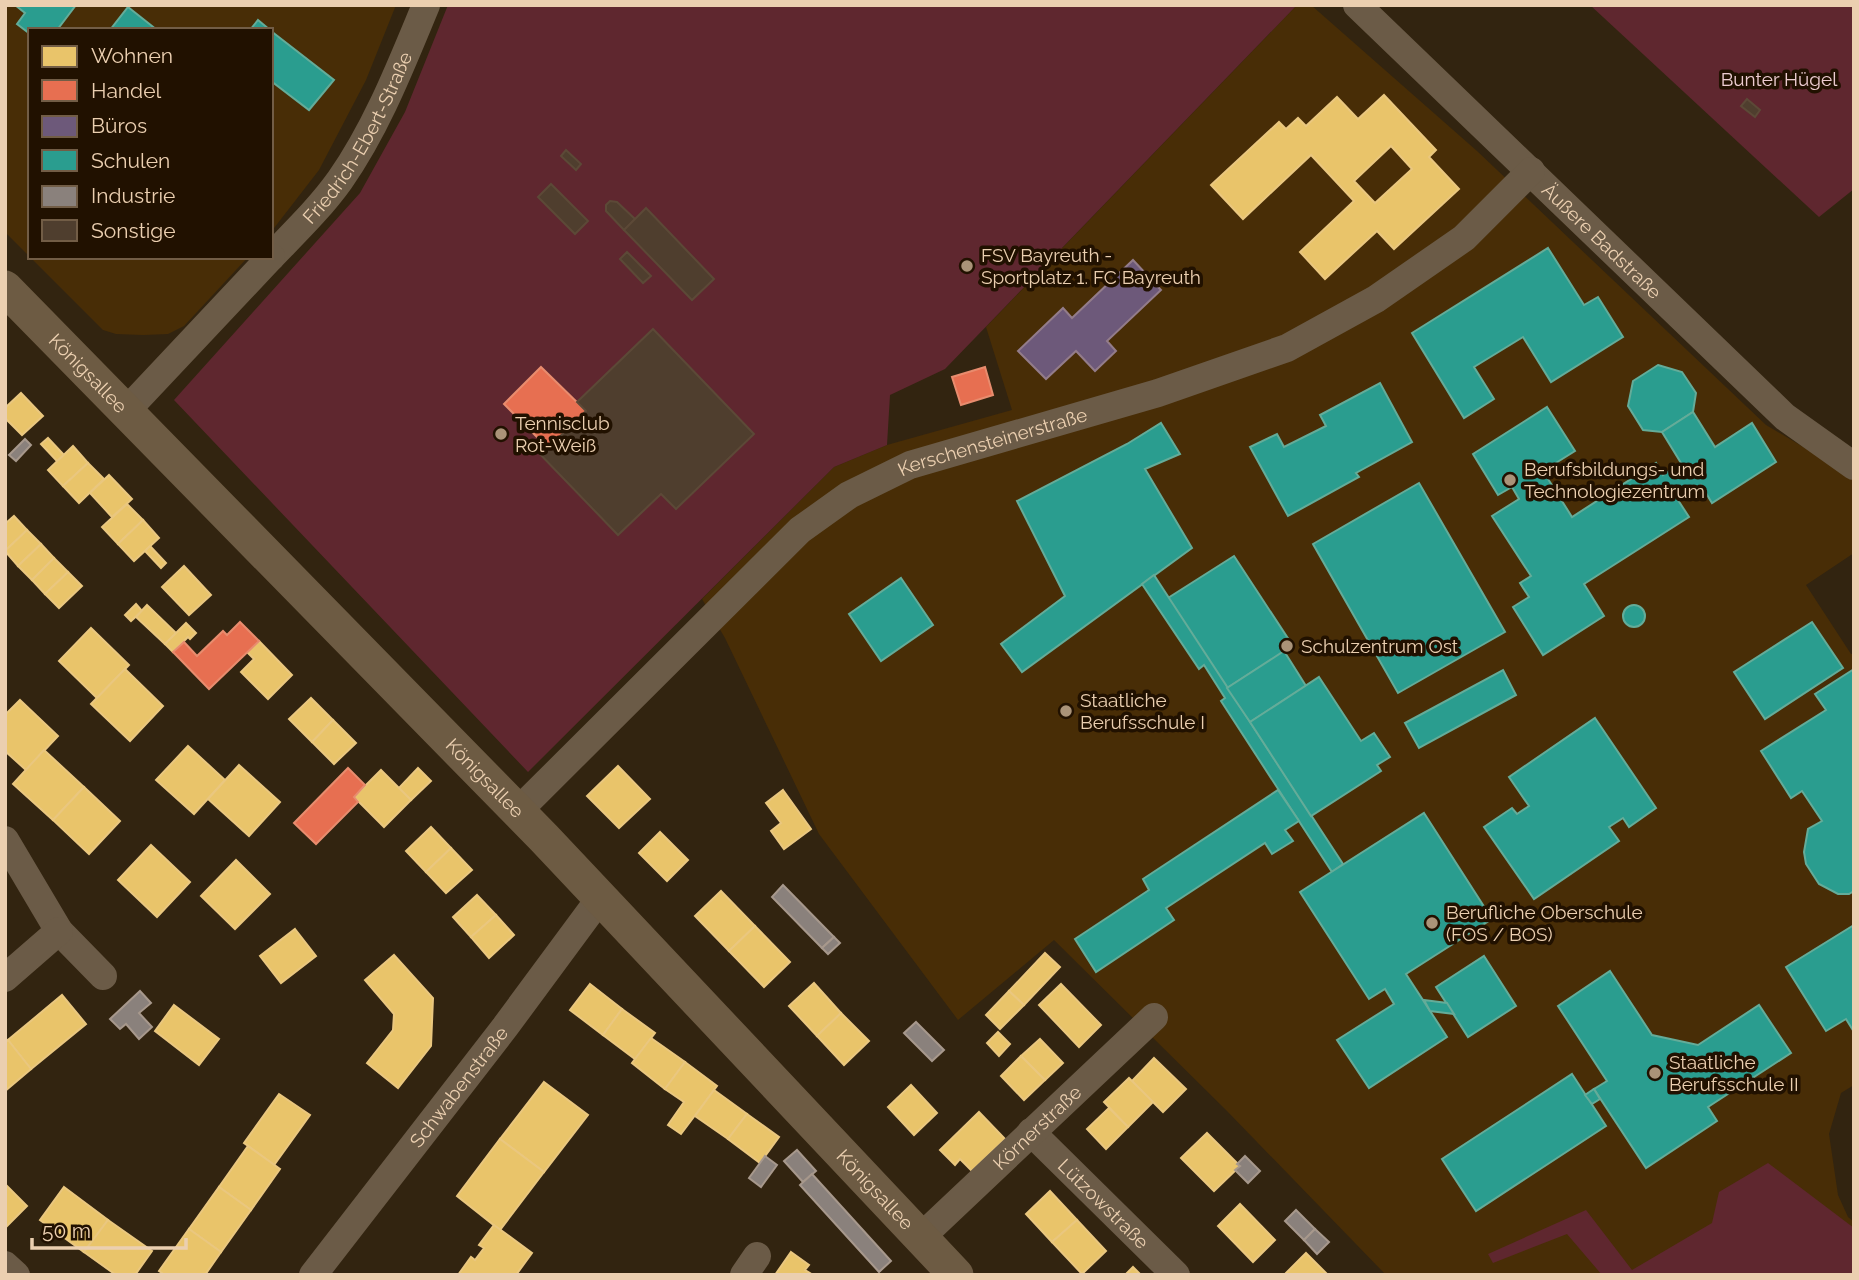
<svg xmlns="http://www.w3.org/2000/svg" width="1859" height="1280" font-family="Raleway,sans-serif">
<style>
.built{fill:#482d06}
.green{fill:#5f272f}
.homes{fill:#e9c46a;stroke:#eac77f;stroke-width:2;fill-rule:evenodd}
.shops{fill:#e76f51;stroke:#e88c6e;stroke-width:2}
.offices{fill:#6d597a;stroke:#937c8a;stroke-width:2}
.schools{fill:#2a9d8f;stroke:#64ac99;stroke-width:2}
.industry{fill:#8a817c;stroke:#a7988c;stroke-width:2}
.building{fill:#4f3e2e;stroke:#5c4937;stroke-width:2}
.lines{fill:none;stroke-linecap:round;stroke-linejoin:round}
.minor{stroke:#6b5b47;stroke-width:28}
.major{stroke:#6d5b43;stroke-width:35}
.poi-dot{fill:#aa9378;stroke:#211100;stroke-width:2.5}
.labels{text-anchor:middle;stroke-width:7;stroke-linejoin:round;paint-order:stroke}
.park-label{font-size:19px;fill:#ecccd0;stroke:#211100}
.street-label{font-size:19px;fill:#ebcfb0;stroke:#211100}
.poi-label{font-size:19px;fill:#ebcfb0;stroke:#211100;text-anchor:start}
</style>
<rect width="100%" height="100%" fill="#322410"/>
<g class="built">
<polygon points="5,5 396,5 366,80 319,170 271,232 271,30 30,30 30,257 5,232"/>
<polygon points="1297,5 1311,5 1477,151 1766,425 1854,477 1854,553 1806,585 1851,654 1854,654 1854,1085 1841,1093 1829,1134 1838,1195 1848,1217 1854,1222 1854,1275 1386,1275 1227,1111 1054,940 958,1020 819,834 725,638 702,599 834,467 887,445 1012,410 986,327"/>
<polygon points="30,257 248,257 184,326 168,334 143,335 116,334 103,330"/>
</g>
<g class="green">
<polygon points="448,5 1297,5 945,369 890,395 887,445 834,467 528,772 174,400 360,193 405,112"/>
<polygon points="1590,5 1854,5 1854,189 1819,217"/>
<polygon points="1768,1163 1854,1228 1854,1275 1602,1275 1567,1234 1493,1263 1488,1254 1586,1210 1632,1270 1712,1223 1719,1192"/>
</g>
<g class="homes">
<path d="M1384 95 1436 150 1429 157 1459 189 1394 249 1377 231 1325 279 1300 252 1354 201 1311 155 1243 219 1211 185 1279 122 1286 129 1298 118 1306 126 1337 97 1358 119ZM1391 146 1412 169 1375 203 1354 181Z"/>
<polygon points="21,393 43,416 22,435 5,418 5,408"/>
<polygon points="48,438 64,455 57,461 41,444"/>
<polygon points="73,446 88,463 63,486 48,470"/>
<polygon points="88,463 104,479 79,503 63,486"/>
<polygon points="109,475 132,499 112,517 90,493"/>
<polygon points="127,504 143,520 118,544 102,527"/>
<polygon points="14,516 27,530 5,551 5,524"/>
<polygon points="143,520 159,538 134,561 118,544"/>
<polygon points="27,530 41,544 18,566 5,551"/>
<polygon points="41,544 54,558 32,580 18,566"/>
<polygon points="150,546 166,563 161,568 145,551"/>
<polygon points="54,558 68,572 45,594 32,580"/>
<polygon points="184,566 211,595 189,615 162,587"/>
<polygon points="68,572 82,586 59,608 45,594"/>
<polygon points="136,604 142,611 131,621 125,615"/>
<polygon points="147,605 176,633 165,644 136,617"/>
<polygon points="186,623 196,633 190,639 188,637 173,652 165,644"/>
<polygon points="91,628 129,665 97,698 59,661"/>
<polygon points="259,641 292,675 268,699 241,672 254,659 247,652"/>
<polygon points="125,669 163,706 130,741 91,704"/>
<polygon points="311,698 333,720 312,742 289,719"/>
<polygon points="20,700 58,736 26,770 5,751 5,715"/>
<polygon points="333,720 356,743 334,764 312,742"/>
<polygon points="188,746 225,780 194,814 156,780"/>
<polygon points="44,750 84,787 53,820 13,784"/>
<polygon points="239,765 280,802 249,836 208,799"/>
<polygon points="618,766 650,799 619,828 587,796"/>
<polygon points="418,768 431,781 411,800 399,788"/>
<polygon points="381,770 411,800 384,827 354,797"/>
<polygon points="84,787 120,821 89,854 53,820"/>
<polygon points="783,790 811,829 784,849 771,831 781,823 766,803"/>
<polygon points="431,827 451,848 426,872 406,851"/>
<polygon points="660,832 688,860 667,881 639,853"/>
<polygon points="151,845 190,882 157,917 118,880"/>
<polygon points="451,848 472,870 446,893 426,872"/>
<polygon points="236,860 270,894 235,929 201,896"/>
<polygon points="721,891 755,926 729,951 695,916"/>
<polygon points="477,895 496,915 471,937 453,917"/>
<polygon points="496,915 514,935 489,958 471,937"/>
<polygon points="755,926 790,962 764,987 729,951"/>
<polygon points="295,929 316,956 281,983 260,956"/>
<polygon points="1045,953 1060,967 1024,1005 1009,991"/>
<polygon points="394,955 433,998 431,1046 398,1088 367,1063 393,1030 394,1014 365,980"/>
<polygon points="814,983 841,1013 817,1036 789,1006"/>
<polygon points="590,984 622,1009 603,1035 570,1010"/>
<polygon points="1061,984 1101,1025 1079,1047 1039,1005"/>
<polygon points="1009,991 1024,1005 1000,1029 986,1015"/>
<polygon points="62,995 86,1024 31,1069 8,1040"/>
<polygon points="174,1005 219,1039 199,1065 155,1031"/>
<polygon points="622,1009 655,1033 635,1059 603,1035"/>
<polygon points="841,1013 869,1041 844,1065 817,1036"/>
<polygon points="998,1032 1010,1044 999,1056 987,1043"/>
<polygon points="651,1038 685,1062 665,1089 632,1063"/>
<polygon points="1040,1039 1063,1063 1045,1080 1021,1056"/>
<polygon points="8,1040 31,1069 5,1091 5,1043"/>
<polygon points="1021,1056 1045,1080 1024,1100 1001,1076"/>
<polygon points="1154,1058 1186,1089 1163,1112 1132,1081"/>
<polygon points="685,1062 717,1086 681,1134 668,1125 684,1102 665,1089"/>
<polygon points="1129,1078 1153,1102 1128,1127 1104,1102"/>
<polygon points="544,1082 588,1115 544,1172 500,1139"/>
<polygon points="911,1085 937,1113 914,1135 888,1107"/>
<polygon points="714,1090 747,1114 728,1139 695,1116"/>
<polygon points="279,1094 310,1115 274,1165 244,1143"/>
<polygon points="1109,1108 1128,1127 1106,1149 1087,1129"/>
<polygon points="979,1112 1005,1139 972,1171 960,1159 955,1165 940,1150"/>
<polygon points="747,1114 779,1137 760,1163 728,1139"/>
<polygon points="1207,1133 1240,1166 1214,1191 1181,1158"/>
<polygon points="500,1139 544,1172 500,1230 457,1196"/>
<polygon points="248,1146 280,1169 251,1210 219,1187"/>
<polygon points="5,1184 27,1206 5,1228"/>
<polygon points="64,1187 108,1220 84,1252 40,1220"/>
<polygon points="219,1187 251,1210 221,1252 189,1229"/>
<polygon points="1050,1191 1077,1220 1052,1242 1026,1214"/>
<polygon points="1240,1204 1275,1240 1253,1262 1218,1226"/>
<polygon points="108,1220 152,1251 135,1275 116,1275 84,1252"/>
<polygon points="1077,1220 1106,1251 1082,1274 1052,1242"/>
<polygon points="494,1225 532,1253 516,1275 458,1275 471,1257 475,1260 484,1248 479,1245"/>
<polygon points="189,1229 221,1252 205,1275 165,1275 159,1271"/>
<polygon points="791,1252 809,1265 805,1270 813,1275 775,1275"/>
<polygon points="1306,1253 1328,1275 1284,1275"/>
<polygon points="1133,1267 1141,1275 1125,1275"/>
</g>
<g class="shops">
<polygon points="541,367 586,411 548,448 504,404"/>
<polygon points="985,367 993,395 961,405 952,377"/>
<polygon points="240,622 259,641 209,689 173,652 184,642 197,656 223,631 227,635"/>
<polygon points="348,768 365,785 354,797 358,802 316,844 294,823"/>
</g>
<polygon class="offices" points="1133,260 1161,290 1107,341 1116,351 1095,371 1076,351 1046,379 1018,351 1063,308 1072,318"/>
<g class="schools">
<polygon points="15,5 76,5 57,30 30,30 30,34 17,24 25,13"/>
<polygon points="128,7 157,30 110,30"/>
<polygon points="258,20 270,30 250,30"/>
<polygon points="271,31 334,80 309,110 271,81"/>
<polygon points="1548,248 1584,305 1598,297 1623,337 1551,382 1523,337 1474,367 1494,399 1464,418 1412,333"/>
<polygon points="1658,365 1682,372 1696,393 1693,412 1662,432 1643,430 1628,406 1633,381"/>
<polygon points="1380,383 1412,442 1356,473 1359,477 1288,516 1250,447 1277,434 1284,447 1326,426 1320,415"/>
<polygon points="1547,407 1575,451 1543,471 1572,517 1656,463 1663,475 1681,463 1662,432 1693,412 1715,447 1752,423 1776,462 1712,503 1701,485 1678,500 1689,517 1584,584 1604,616 1543,655 1513,607 1529,597 1520,583 1531,576 1492,516 1519,499 1512,487 1498,495 1473,454"/>
<polygon points="1161,423 1180,454 1145,469 1192,548 1022,672 1001,644 1065,596 1017,501 1127,444"/>
<polygon points="1419,483 1505,632 1398,693 1313,544"/>
<polygon points="1234,556 1293,646 1227,688 1168,598"/>
<polygon points="1154,575 1343,864 1332,872 1221,701 1225,698 1204,665 1199,669 1142,584"/>
<polygon points="901,578 933,625 881,661 849,614"/>
<circle cx="1634" cy="616" r="11"/>
<polygon points="1812,622 1843,668 1765,719 1734,672"/>
<polygon points="1284,651 1306,686 1250,722 1227,688"/>
<polygon points="1854,669 1854,891 1849,894 1838,894 1819,884 1806,864 1804,852 1808,829 1822,821 1802,791 1791,798 1761,751 1826,710 1815,694"/>
<polygon points="1503,670 1516,695 1419,748 1405,723"/>
<polygon points="1319,677 1361,741 1374,733 1390,757 1377,765 1381,771 1311,816 1250,722"/>
<polygon points="1595,718 1656,808 1629,827 1623,818 1609,827 1619,841 1534,899 1484,827 1512,808 1517,814 1529,806 1509,777"/>
<polygon points="1278,790 1299,821 1285,830 1293,841 1272,854 1265,843 1166,908 1174,920 1096,972 1075,939 1149,890 1143,879"/>
<polygon points="1424,813 1492,919 1406,974 1447,1037 1369,1088 1337,1040 1394,1004 1385,989 1369,999 1300,892"/>
<polygon points="1854,925 1854,1032 1846,1019 1826,1031 1786,967"/>
<polygon points="1484,956 1516,1006 1468,1037 1436,987"/>
<polygon points="1610,971 1652,1035 1698,1045 1759,1005 1791,1053 1708,1107 1717,1121 1646,1168 1594,1089 1607,1081 1558,1006"/>
<polygon points="1424,1000 1447,1003 1454,1014 1430,1011"/>
<polygon points="1572,1074 1606,1126 1476,1211 1442,1159"/>
<polygon points="1594,1089 1600,1099 1592,1104 1585,1095"/>
</g>
<g class="industry">
<polygon points="25,439 31,445 16,461 9,455"/>
<polygon points="783,885 834,937 822,948 772,897"/>
<polygon points="834,937 840,943 828,954 822,948"/>
<polygon points="140,991 151,1003 139,1013 152,1027 139,1039 126,1024 120,1029 110,1019"/>
<polygon points="916,1022 944,1050 932,1061 904,1033"/>
<polygon points="797,1150 816,1171 803,1182 784,1161"/>
<polygon points="765,1156 777,1165 761,1187 749,1178"/>
<polygon points="1245,1156 1260,1171 1248,1183 1235,1170 1240,1166 1237,1164"/>
<polygon points="812,1174 891,1261 879,1272 800,1185"/>
<polygon points="1296,1210 1315,1229 1304,1240 1285,1221"/>
<polygon points="1315,1229 1329,1242 1317,1254 1304,1240"/>
</g>
<g class="building">
<polygon points="1747,99 1760,110 1755,117 1741,106"/>
<polygon points="566,150 581,164 576,170 561,156"/>
<polygon points="551,184 588,221 575,234 538,197"/>
<polygon points="610,201 617,202 635,219 624,230 606,211 606,205"/>
<polygon points="646,208 714,279 692,300 624,230"/>
<polygon points="627,252 651,276 643,283 620,259"/>
<polygon points="653,329 754,434 676,509 661,494 618,535 535,449 542,442 548,448 586,411 577,402"/>
</g>
<g class="lines">
<g class="minor">
<path id="s1" d="M1357 5 1785 417 1854 466"/>
<path id="s2" d="M271 257C295 232 320 208 340 180 377 127 401 65 426 5"/>
<polyline points="127,410 271,257"/>
<path id="s3" d="M518 811 800 530 849 495 910 465 1158 393 1287 348 1376 299 1464 238 1531 171"/>
<polyline points="5,840 59,931 103,976"/>
<polyline points="5,978 59,931"/>
<path id="s4" d="M1031 1132 1176 1275"/>
<path id="s5" d="M920 1238 1154 1017"/>
<polyline points="5,1265 16,1275"/>
<path id="s6" d="M313 1275 505 1027 601 897"/>
<polyline points="744,1275 757,1256"/>
</g>
<path class="major" id="s7" d="M5 288 544 838 956 1275"/>
</g>
<g class="poi-dot">
<circle cx="967" cy="266" r="7"/>
<circle cx="501" cy="434" r="7"/>
<circle cx="1510" cy="480" r="7"/>
<circle cx="1287" cy="646" r="7"/>
<circle cx="1066" cy="711" r="7"/>
<circle cx="1432" cy="923" r="7"/>
<circle cx="1655" cy="1073" r="7"/>
</g>
<g class="labels">
<g class="park-label">
<text x="1779" y="86">Bunter Hügel</text>
</g>
<g class="street-label">
<text dy="7" stroke="none"><textPath href="#s2" startOffset="149">Friedrich-Ebert-Straße</textPath></text>
<text dy="7" stroke="none"><textPath href="#s1" startOffset="340">Äußere Badstraße</textPath></text>
<text dy="7" stroke="none"><textPath href="#s7" startOffset="119">Königsallee</textPath></text>
<text dy="7" stroke="none"><textPath href="#s3" startOffset="612">Kerschensteinerstraße</textPath></text>
<text dy="7" stroke="none"><textPath href="#s7" startOffset="686">Königsallee</textPath></text>
<text dy="7" stroke="none"><textPath href="#s6" startOffset="238">Schwabenstraße</textPath></text>
<text dy="7" stroke="none"><textPath href="#s5" startOffset="161">Körnerstraße</textPath></text>
<text dy="7" stroke="none"><textPath href="#s7" startOffset="1253">Königsallee</textPath></text>
<text dy="7" stroke="none"><textPath href="#s4" startOffset="102">Lützowstraße</textPath></text>
</g>
<g class="poi-label">
<text x="981" y="262">FSV Bayreuth -<tspan x="981" dy="22">Sportplatz 1. FC Bayreuth</tspan></text>
<text x="515" y="430">Tennisclub<tspan x="515" dy="22">Rot-Weiß</tspan></text>
<text x="1524" y="476">Berufsbildungs- und<tspan x="1524" dy="22">Technologiezentrum</tspan></text>
<text x="1301" y="653">Schulzentrum Ost</text>
<text x="1080" y="707">Staatliche<tspan x="1080" dy="22">Berufsschule I</tspan></text>
<text x="1446" y="919">Berufliche Oberschule<tspan x="1446" dy="22">(FOS / BOS)</tspan></text>
<text x="1669" y="1069">Staatliche<tspan x="1669" dy="22">Berufsschule II</tspan></text>
</g>
</g>
<rect width="1859" height="1280" fill="none" stroke="#ebcfb0" stroke-width="14"/>
<rect x="28" y="28" width="245" height="231" fill="#211100" stroke="#725d46" stroke-width="2"/>
<rect x="42" y="46" width="35" height="21" fill="#e9c46a" stroke="#725d46" stroke-width="2"/>
<text x="91" y="63" font-size="21" fill="#ebcfb0">Wohnen</text>
<rect x="42" y="80" width="35" height="21" fill="#e76f51" stroke="#725d46" stroke-width="2"/>
<text x="91" y="98" font-size="21" fill="#ebcfb0">Handel</text>
<rect x="42" y="116" width="35" height="21" fill="#6d597a" stroke="#725d46" stroke-width="2"/>
<text x="91" y="133" font-size="21" fill="#ebcfb0">Büros</text>
<rect x="42" y="150" width="35" height="21" fill="#2a9d8f" stroke="#725d46" stroke-width="2"/>
<text x="91" y="168" font-size="21" fill="#ebcfb0">Schulen</text>
<rect x="42" y="186" width="35" height="21" fill="#8a817c" stroke="#725d46" stroke-width="2"/>
<text x="91" y="203" font-size="21" fill="#ebcfb0">Industrie</text>
<rect x="42" y="220" width="35" height="21" fill="#4f3e2e" stroke="#725d46" stroke-width="2"/>
<text x="91" y="238" font-size="21" fill="#ebcfb0">Sonstige</text>
<path d="M32 1238v10h154v-10" fill="none" stroke="#ebcfb0" stroke-width="3.5"/>
<text x="42" y="1238" font-size="21" fill="#ebcfb0" stroke="#211100" stroke-width="5" paint-order="stroke">50 m</text>
</svg>
